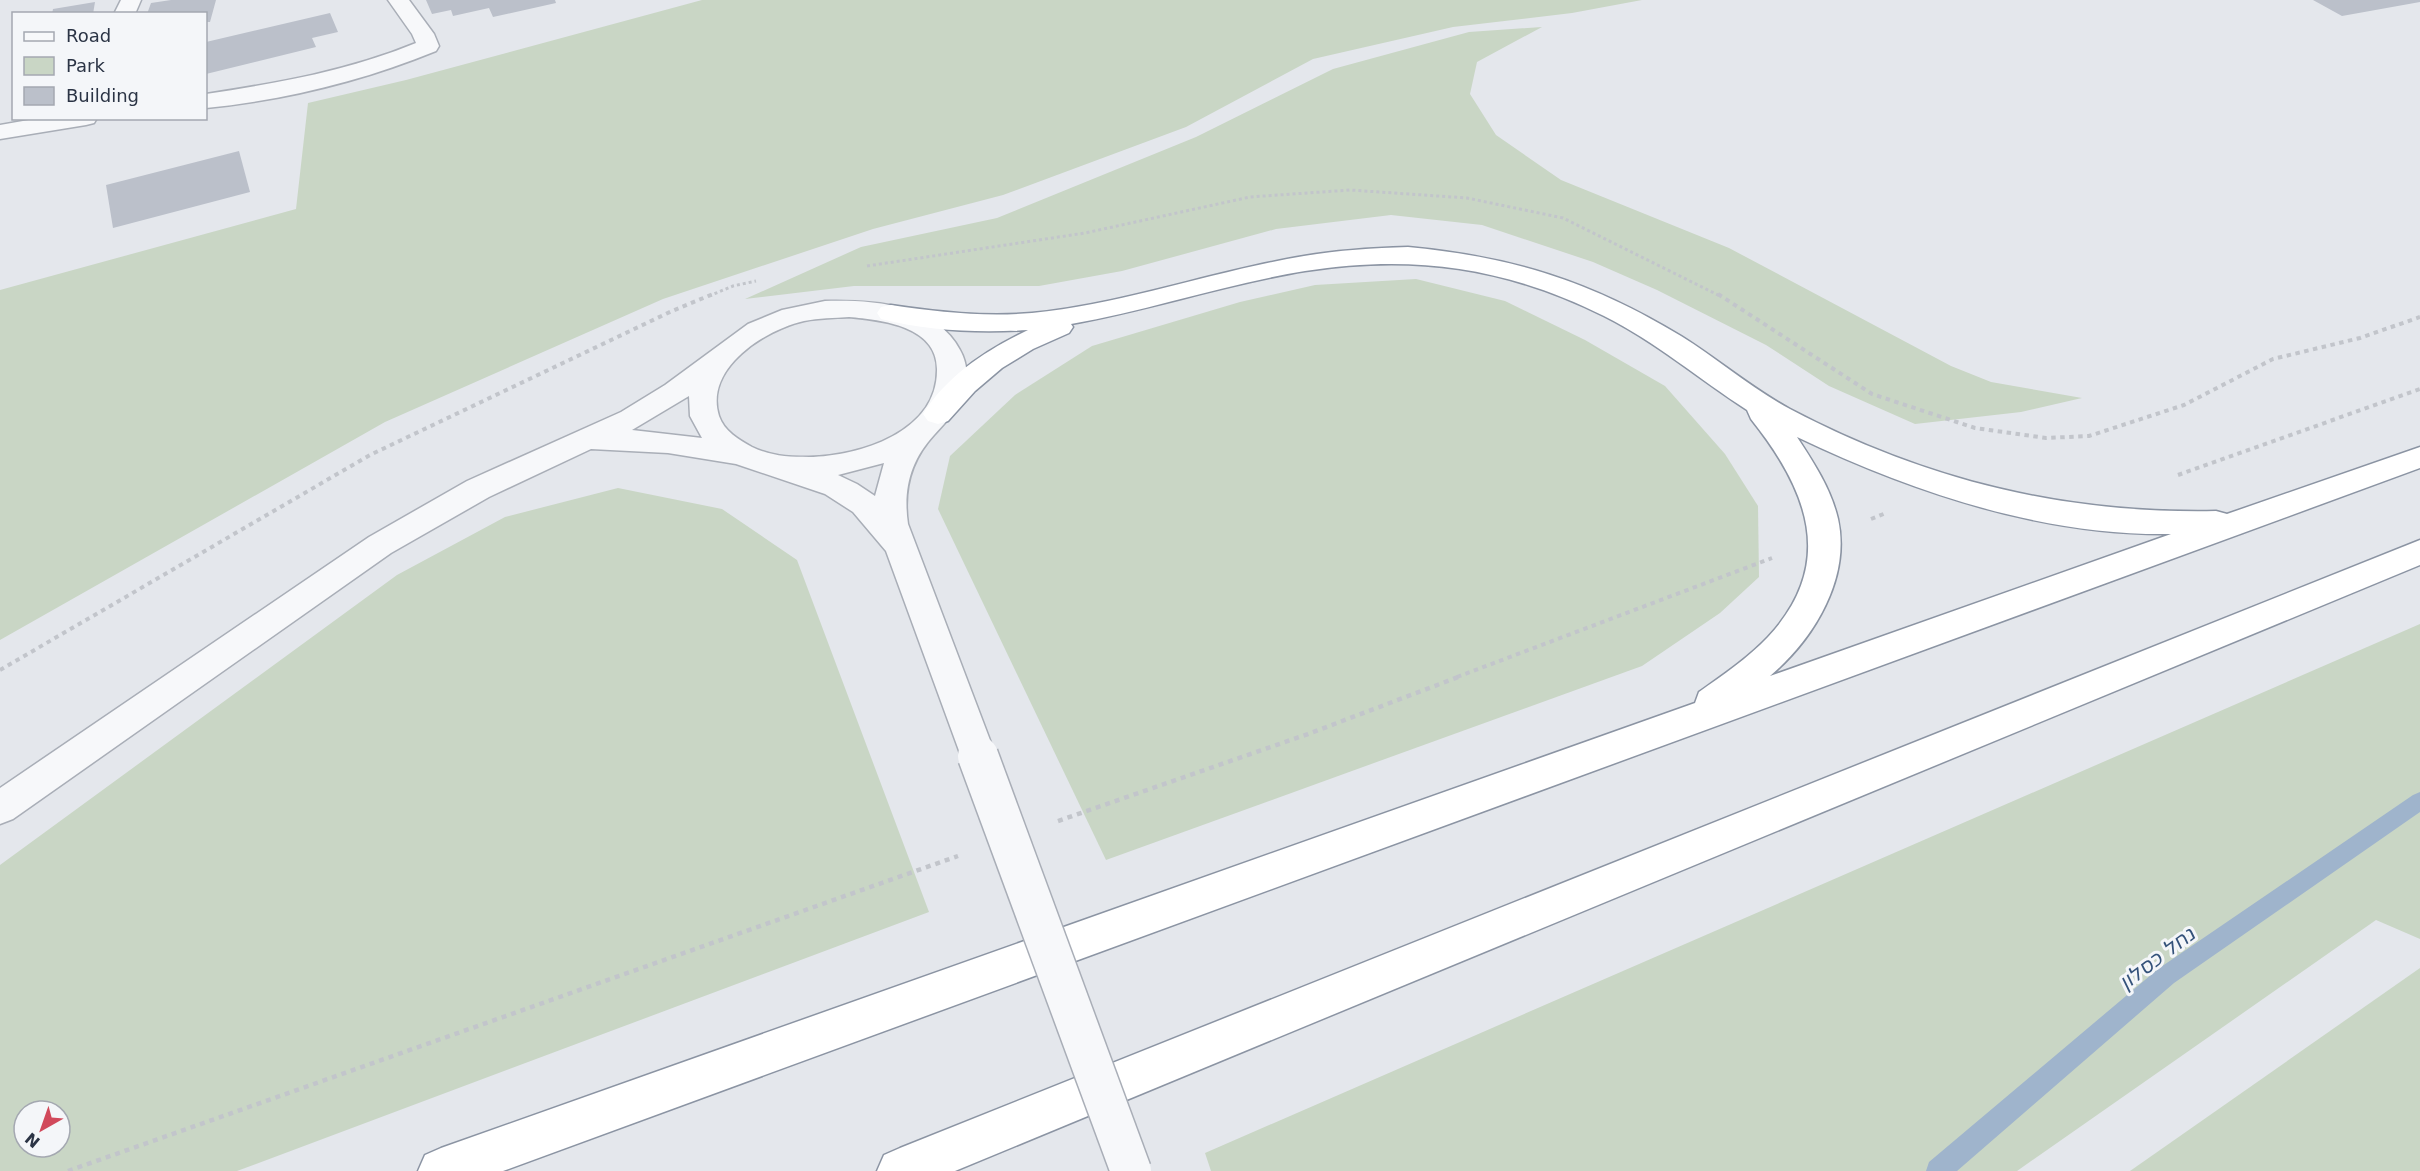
<svg xmlns="http://www.w3.org/2000/svg" width="2420" height="1171" font-family="'DejaVu Sans',Heebo,sans-serif">
<style>
.green{fill:#c9d6c5;fill-rule:evenodd}
.lines{fill:none;stroke-linecap:round;stroke-linejoin:round}
.stream{fill:#9fb4cc;fill-rule:evenodd}
.building{fill:#bbc0ca}
.minor-casing{stroke:#a9aeb7;stroke-width:3}
.highway-casing{stroke:#8b94a3;stroke-width:3}
.path-far2{stroke:#c2c5cb;stroke-width:3;stroke-dasharray:3 3;stroke-linecap:butt}
.path-far1{stroke:#c2c5cb;stroke-width:4;stroke-dasharray:4.5 4.5;stroke-linecap:butt}
.path{stroke:#c2c5cb;stroke-width:4.5;stroke-dasharray:5 5;stroke-linecap:butt}
.minor{fill:#f7f8fa;fill-rule:evenodd}
.highway{fill:#fff;fill-rule:evenodd}
.minor-bridge-casing{stroke:#a9aeb7;stroke-width:43;stroke-linecap:butt}
.minor-bridge{stroke:#f7f8fa;stroke-width:40}
.labels{text-anchor:middle;stroke-width:6;stroke-linejoin:round;paint-order:stroke}
.near-water-label{font-size:21px;font-style:italic;fill:#34527a;stroke:#f4f6f9}
</style>
<rect width="100%" height="100%" fill="#e4e7ec"/>
<g class="green">
<polygon points="702,0 1642,0 1572,13 1453,27 1313,59 1186,127 1003,195 873,229 663,299 385,422 0,640 0,290 296,209 308,103 406,80"/>
<polygon points="1542,27 1477,62 1470,94 1496,135 1561,180 1729,248 1951,366 1991,382 2082,398 2021,412 1915,424 1829,386 1766,345 1657,290 1593,262 1482,225 1391,215 1276,229 1122,271 1039,286 854,286 745,299 861,247 997,218 1196,137 1333,69 1469,32"/>
<polygon points="1416,279 1505,301 1585,340 1665,386 1725,454 1758,506 1759,577 1720,613 1642,666 1106,860 938,509 950,456 1015,395 1092,346 1240,302 1315,285"/>
<path d="M618 488 722 509 797 560 929 912 237 1171H0V865L397 575 505 517ZM24 1111H60V1147H24Z"/>
<polygon points="2420,624 2420,939 2376,920 2017,1171 1211,1171 1205,1153"/>
<polygon points="2420,968 2420,1171 2130,1171"/>
</g>
<g class="lines">
<polygon class="stream" points="2420,792 2420,812 2174,983 1957,1171 1926,1171 1929,1162 2158,969 2413,795"/>
</g>
<g class="building">
<polygon points="171,0 216,0 210,22 206,22 206,14 147,14 151,3"/>
<polygon points="426,0 555,0 556,3 493,17 489,8 453,16 451,10 432,14"/>
<polygon points="2313,0 2420,0 2420,2 2342,16"/>
<polygon points="95,2 93,14 52,14 53,9"/>
<polygon points="330,13 338,32 312,38 316,47 206,74 206,42"/>
<polygon points="239,151 250,192 113,228 106,185"/>
</g>
<g class="lines">
<g class="minor-casing">
<g id="minor">
<polygon points="121,0 141,0 135,14 114,14"/>
<path d="M388 0H409L434 34 439 46 436 51C363 81 284 100 206 108V94C278 83 348 71 416 43L412 34Z"/>
<polygon points="40,118 97,118 94,123 86,125 0,139 0,125"/>
<path d="M825 301C872 300 935 303 960 350 968 364 969 383 962 398 955 413 945 423 934 435 910 461 903 490 908 524L996 756 991 767 978 771 965 767 886 551 853 512 825 494 736 464 668 453 591 449 489 497 391 553 13 819 0 824V788L369 537 467 481 621 412 665 385 748 324 782 310ZM849 317C882 320 937 326 937 369 938 432 860 456 809 457 787 457 771 456 752 447 739 440 724 431 719 416 704 368 765 330 804 321 819 318 834 318 849 317ZM689 396 690 416 702 438 632 430ZM884 463 875 496 857 484 838 475Z"/>
</g>
</g>
<g class="highway-casing">
<g id="highway">
<path d="M1408 247C1513 257 1590 281 1681 336 1718 359 1751 388 1790 409 1925 480 2063 514 2216 511L2227 514 2420 447V468L503 1171H418L425 1155 441 1148 1695 703 1699 692C1723 675 1748 658 1768 637 1838 562 1806 488 1751 419L1747 410C1699 379 1656 342 1604 316 1506 267 1413 254 1305 271 1226 284 1150 310 1071 324L1073 327 1069 333 1033 349 1002 368 975 391 948 421 938 424 928 421 923 414C947 375 988 349 1028 330 979 333 929 331 881 319L877 313 881 307 891 305C938 312 984 317 1032 313 1124 304 1213 271 1304 256 1339 250 1373 248 1408 247ZM1797 437C1912 492 2042 536 2171 534L1770 676C1814 639 1851 578 1838 519 1831 489 1814 463 1797 437Z"/>
<polygon points="2420,540 2420,565 955,1171 877,1171 884,1155 900,1148"/>
</g>
</g>
<g class="path-far2">
<polyline points="867,266 1085,233 1250,197 1350,190 1467,198 1563,218 1720,296"/>
<polyline points="709,296 733,286 756,281"/>
</g>
<g class="path-far1">
<polyline points="1718,294 1872,394 1975,428 2046,438 2089,436 2184,405 2273,359 2360,338 2420,317"/>
<polyline points="2178,475 2420,389"/>
<polyline points="1871,519 1886,513"/>
<polyline points="0,670 370,455 672,311 713,294"/>
<polyline points="1457,677 1772,558"/>
</g>
<g class="path">
<polyline points="1058,821 1308,734 1461,676"/>
<polyline points="68,1171 958,856"/>
</g>
<use href="#minor" class="minor"/>
<use href="#highway" class="highway"/>
<g class="minor-bridge-casing">
<polyline id="minor-bridge" points="978,756 1131,1171"/>
</g>
<use href="#minor-bridge" class="minor-bridge"/>
</g>
<g class="labels">
<g class="near-water-label">
<text transform="translate(2157 958) rotate(-37)" y="7">נחל כסלון</text>
</g>
</g>
<rect x="12" y="12" width="195" height="108" fill="#f4f6f9" stroke="#a4a8b1" stroke-width="1.5"/>
<rect x="24" y="32" width="30" height="9" fill="#f7f8fa" stroke="#a4a8b1" stroke-width="1.5"/>
<text x="66" y="42" font-size="18" fill="#2b3445">Road</text>
<rect x="24" y="57" width="30" height="18" fill="#c9d6c5" stroke="#a4a8b1" stroke-width="1.5"/>
<text x="66" y="72" font-size="18" fill="#2b3445">Park</text>
<rect x="24" y="87" width="30" height="18" fill="#bbc0ca" stroke="#a4a8b1" stroke-width="1.5"/>
<text x="66" y="102" font-size="18" fill="#2b3445">Building</text>
<g transform="translate(42 1129) rotate(220)"><circle r="28" fill="#f4f6f9" stroke="#a4a8b1" stroke-width="1.5"/>
<path d="M0-4.5L10 22L0 15L-10 22Z" fill="#d1495b"/>
<text y="-9" font-size="16" font-weight="bold" text-anchor="middle" fill="#2b3445">N</text>
</g>
</svg>
